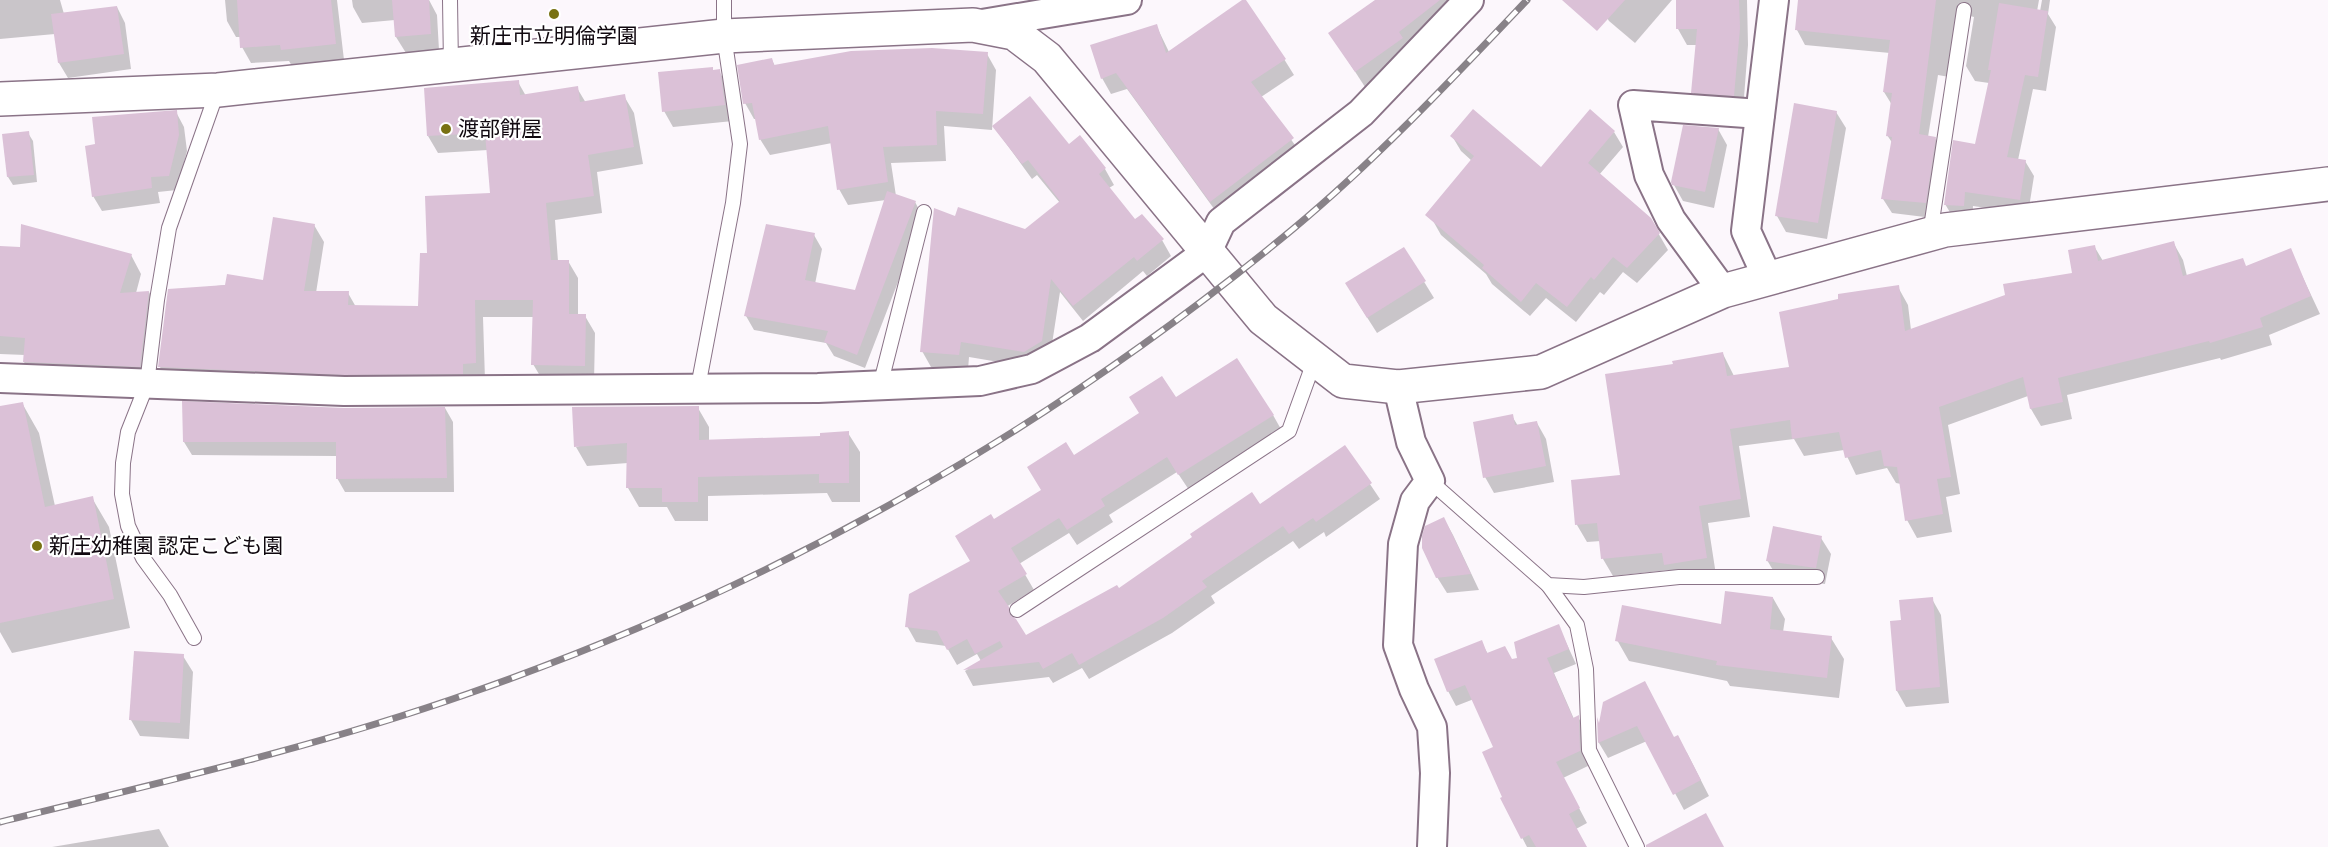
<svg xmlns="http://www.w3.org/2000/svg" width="2328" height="847" font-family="'Alegreya Sans','Noto Sans JP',sans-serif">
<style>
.shadow{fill:#0003}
.building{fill:#dbc1d7}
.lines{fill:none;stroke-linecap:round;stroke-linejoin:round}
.lane-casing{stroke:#8a7387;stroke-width:16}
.street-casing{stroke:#8a7387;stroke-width:32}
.secondary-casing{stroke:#8a7387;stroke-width:36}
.lane{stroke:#fff;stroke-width:14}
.street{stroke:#fff;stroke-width:28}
.secondary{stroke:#fff;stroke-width:33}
.rail-casing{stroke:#888288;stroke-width:7}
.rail{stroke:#fff;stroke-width:4.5;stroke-dasharray:14;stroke-linecap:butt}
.poi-dot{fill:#787112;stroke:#fff;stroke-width:2}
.labels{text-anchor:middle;stroke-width:4.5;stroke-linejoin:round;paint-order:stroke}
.poi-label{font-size:21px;fill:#10080f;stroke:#fff;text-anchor:start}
</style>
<rect width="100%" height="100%" fill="#fcf7fc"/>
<g class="shadow">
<polygon points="0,0 60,0 64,14 117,7 125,23 131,69 68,78 59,63 55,34 0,39"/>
<polygon points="225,0 337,0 344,60 292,66 289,61 251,63 242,47 241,37 236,37 227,21"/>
<polygon points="352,0 429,0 437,15 439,50 406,53 396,37 395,20 362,23 353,7"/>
<polygon points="1376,0 1463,0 1411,55 1365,87 1330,33"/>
<polygon points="1603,0 1672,0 1635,43 1609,21 1599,5"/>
<polygon points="1677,0 1747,0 1748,45 1743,111 1702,108 1693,92 1697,45 1687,45 1678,29"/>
<polygon points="1800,0 2039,0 2036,17 2039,17 2042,0 2050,0 2048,14 2056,27 2046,91 2033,89 2018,160 2025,161 2034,176 2028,214 1973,206 1972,220 1954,219 1945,204 1976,145 1989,83 1975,81 1966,66 1974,17 1970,16 1955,78 1938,75 1928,137 1935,138 1943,153 1933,218 1892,213 1883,199 1893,144 1887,135 1892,105 1884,92 1890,53 1805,45 1797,30"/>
<polygon points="1156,25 1169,52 1284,59 1294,75 1261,97 1302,155 1220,217 1127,89 1111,94 1102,78"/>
<polygon points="987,54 996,70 992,130 944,126 946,161 891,163 896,196 915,202 923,217 865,368 834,356 826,343 754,330 746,316 814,235 822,249 815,284 856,291 886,200 848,205 839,189 832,143 770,155 760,139 757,119 754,119 745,103 772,60 775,66"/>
<polygon points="712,68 714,72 719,71 728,87 733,121 673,127 664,111"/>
<polygon points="518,82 526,96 577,88 586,103 624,96 634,113 643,164 597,172 602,213 555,220 558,261 568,261 578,278 578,315 585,316 595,333 594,383 543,381 533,364 534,317 483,317 485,380 169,384 160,367 169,291 264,281 314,225 324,242 316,293 348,293 356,307 419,308 429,255 491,194 488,150 438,153 428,136"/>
<polygon points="176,112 184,127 187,151 177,190 158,192 160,203 102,211 93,196 97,145 93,118"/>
<polygon points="1836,112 1846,128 1827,239 1786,232 1777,216"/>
<polygon points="994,127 1068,146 1105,169 1114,185 1109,188 1135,222 1162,240 1171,256 1147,276 1143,271 1083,321 1060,292 1050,357 1034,368 969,357 968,370 931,367 922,351 956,218 1025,231 1060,203 1037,175 1032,179"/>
<polygon points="1718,129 1727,145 1714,208 1683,201 1674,185"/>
<polygon points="1614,132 1623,147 1599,175 1650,219 1668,250 1637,283 1623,272 1604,295 1600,292 1576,322 1546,298 1530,316 1492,284 1486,274 1441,235 1432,219 1472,161 1461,151 1452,136 1541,169"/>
<polygon points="28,133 33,141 37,182 13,185 8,177 3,136"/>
<polygon points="2173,242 2183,260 2187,276 2247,268 2290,250 2320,314 2269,335 2272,345 2221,360 2220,358 2067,395 2072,419 2041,426 2031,409 2028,396 1948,425 1960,494 1946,497 1952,532 1917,538 1907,520 1901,484 1896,483 1887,468 1856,475 1844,450 1804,456 1794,439 1739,446 1750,517 1708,523 1716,575 1676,582 1669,570 1613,576 1603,559 1601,541 1587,542 1577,525 1572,481 1621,477 1674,365 1723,354 1734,376 1791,368 1898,287 1908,305 1911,330 2074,274 2094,246 2103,261"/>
<polygon points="0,248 131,255 141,274 136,293 149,292 159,311 150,385 35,381 24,362 25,355 0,354"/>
<polygon points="1404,249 1434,298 1377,333 1356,300"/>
<polygon points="1176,399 1273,415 1282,431 1189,490 1177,472 1109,515 1113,522 1077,545 1069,533 1019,564 1034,590 1006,607 1026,636 1119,590 1259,507 1345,447 1380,499 1326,537 1324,532 1299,549 1293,541 1211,596 1215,603 1172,633 1089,679 1082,668 1053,683 1049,677 973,686 965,671 981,661 977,654 957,665 946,646 916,642 907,626 972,562 994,521 1043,491 1073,457"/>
<polygon points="22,403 39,433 55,506 92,498 109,527 130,628 12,653 0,632 0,408"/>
<polygon points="445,408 453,422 454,492 345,492 337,478 337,456 192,455 184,442 344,409"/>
<polygon points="698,408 709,427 709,441 821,438 848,433 860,452 860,502 832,502 827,493 708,496 708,521 675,521 667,507 639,507 628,488 628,463 587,466 576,447"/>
<polygon points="1512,416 1518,426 1537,423 1546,439 1554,482 1494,493 1485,477"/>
<polygon points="1444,519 1453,535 1479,590 1447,593 1437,577"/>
<polygon points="1821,538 1831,554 1825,584 1777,577 1767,560"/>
<polygon points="1773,598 1785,619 1783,632 1831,638 1844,659 1839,698 1730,686 1727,681 1629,661 1617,640 1722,626"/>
<polygon points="1932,599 1941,615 1949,703 1906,707 1897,691 1903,621"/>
<polygon points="1558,625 1576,664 1554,673 1574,719 1578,717 1586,731 1588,766 1563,778 1587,823 1576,829 1586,847 1527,847 1502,799 1504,797 1495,748 1474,699 1456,706 1448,691 1481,642 1488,654 1512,661 1519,659"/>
<polygon points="183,656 193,672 189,739 140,736 131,720"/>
<polygon points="1605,703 1674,739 1687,753 1709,796 1684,810 1647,741 1608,758 1599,743 1599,723 1600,726"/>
<polygon points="159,829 169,847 52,847"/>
</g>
<g class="building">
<polygon points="237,0 331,0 336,44 281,50 280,45 240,48"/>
<polygon points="392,0 429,0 431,34 395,37"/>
<polygon points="1242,0 1246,0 1286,59 1251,82 1294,138 1210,202 1116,73 1101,79 1090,45 1157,24 1166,53"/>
<polygon points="1375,0 1440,0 1399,32 1403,38 1355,72 1328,33"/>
<polygon points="1562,0 1625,0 1597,31"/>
<polygon points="1676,0 1739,0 1740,28 1734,96 1691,93 1697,29 1676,29"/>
<polygon points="1798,0 1936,0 1919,134 1936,137 1926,203 1881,199 1892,137 1886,136 1892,93 1883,92 1890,40 1795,30"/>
<polygon points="1999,3 2048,11 2038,77 2025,75 2007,157 2026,160 2020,200 1965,192 1964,206 1944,205 1953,140 1975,144 1991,70 1988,70"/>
<polygon points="117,6 124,54 58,63 51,14"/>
<polygon points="932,48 988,52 983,114 936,111 937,145 883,147 888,182 837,190 828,126 759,140 752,103 743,104 737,65 772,58 774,65 851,51"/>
<polygon points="713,67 713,70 720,69 725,105 662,112 658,72"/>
<polygon points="519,80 520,95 578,86 580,102 625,94 634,147 588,155 594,196 546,203 551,260 569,260 569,314 586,314 585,366 531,365 533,300 475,300 476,363 463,364 463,374 344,375 158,367 168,289 225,285 227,274 263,280 273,217 315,224 304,291 349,291 348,305 418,306 420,253 427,253 425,196 490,193 485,133 427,136 424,88"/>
<polygon points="1030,96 1069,144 1080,135 1106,168 1099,174 1135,219 1142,214 1164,239 1137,261 1134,257 1073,306 1051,279 1042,341 1024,352 961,342 959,355 920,352 934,208 955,216 958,207 1025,229 1060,201 1028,160 1022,164 992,126"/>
<polygon points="1794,103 1837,111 1818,223 1775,216"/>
<polygon points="1473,109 1541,167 1590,109 1615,131 1588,163 1651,218 1660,233 1627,268 1613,257 1594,280 1591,277 1567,307 1536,283 1521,302 1482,268 1484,265 1425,215 1474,156 1450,136"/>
<polygon points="177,110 179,135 169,176 151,177 152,188 92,197 85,146 95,144 92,117"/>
<polygon points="1683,125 1719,128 1705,192 1672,185 1671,182"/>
<polygon points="29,131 34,175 7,177 2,134"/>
<polygon points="887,191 916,201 857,355 824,342 828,331 744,316 766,224 815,233 805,280 855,290"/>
<polygon points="21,224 132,254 120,293 149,291 140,367 23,362 25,338 0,336 0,246 20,247"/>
<polygon points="2174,241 2183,276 2243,258 2246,266 2291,248 2311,296 2260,318 2263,327 2210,343 2209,341 2058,378 2063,402 2030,409 2023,377 1939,407 1951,477 1937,479 1943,514 1905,521 1897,467 1884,466 1881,450 1845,458 1839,432 1792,439 1790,420 1730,429 1741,499 1699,506 1707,558 1664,565 1662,553 1601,559 1597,523 1575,525 1571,480 1620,475 1605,374 1673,364 1672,361 1723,352 1727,376 1789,367 1779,312 1838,299 1838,294 1899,285 1905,331 2005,295 2003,284 2072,273 2068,250 2095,245 2098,261"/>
<polygon points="1404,247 1426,281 1367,318 1345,283"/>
<polygon points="1237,358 1274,415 1178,475 1167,457 1101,499 1105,506 1067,530 1059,518 1011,548 1027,574 998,591 1009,607 1010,615 1016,619 1026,635 1117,585 1119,588 1192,537 1190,534 1252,492 1260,504 1345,445 1372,483 1316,522 1313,518 1289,534 1283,526 1202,581 1207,587 1163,618 1079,665 1072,653 1043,669 1039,662 963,670 1003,647 1000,641 975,654 967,639 947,650 937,631 905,627 909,594 970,561 955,536 991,514 994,519 1041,490 1027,467 1066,442 1074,455 1139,413 1129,397 1162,376 1176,397"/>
<polygon points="182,401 344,408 445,407 447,478 336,479 336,442 183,442"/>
<polygon points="23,402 45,507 93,496 114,599 0,623 0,406"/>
<polygon points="699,406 699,440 820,436 820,433 849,431 849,483 819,483 819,474 698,477 698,502 662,502 662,488 626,488 627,443 574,447 572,407"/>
<polygon points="1513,414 1515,425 1537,421 1546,466 1483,478 1473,422"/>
<polygon points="1444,517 1471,574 1436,578 1422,548 1422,536 1425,526"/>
<polygon points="1773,526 1822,536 1816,568 1766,561"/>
<polygon points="1725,591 1773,597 1770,629 1832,636 1827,678 1716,665 1717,661 1615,641 1622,605 1721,624"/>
<polygon points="1933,597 1940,687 1896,691 1890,621 1901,620 1899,600"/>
<polygon points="1559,624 1569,649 1547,658 1573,718 1579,715 1580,751 1556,762 1580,808 1569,814 1587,847 1536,847 1529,835 1521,839 1500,798 1502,797 1482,752 1493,747 1465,685 1447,692 1434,659 1482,640 1487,653 1505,646 1512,659 1517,658 1514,642"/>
<polygon points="134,651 184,654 180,723 129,720"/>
<polygon points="1645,681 1674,737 1678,735 1701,780 1673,795 1637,726 1598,743 1597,717 1599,723 1603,702"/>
<polygon points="1706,813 1724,847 1646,847 1646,845"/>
</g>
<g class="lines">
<g class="lane-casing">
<g id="lane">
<polyline points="450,0 451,66"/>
<polyline points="1930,234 1964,10"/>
<polyline points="880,386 924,212"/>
<polyline points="698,387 733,203 740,144 724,36 724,0"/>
<polyline points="1430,481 1548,585 1584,587 1679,577 1817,577"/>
<polyline points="1548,585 1577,625 1586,669 1589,750 1637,847"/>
<polyline points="1017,610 1289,431 1315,359"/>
<polyline points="194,638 170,595 143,558 128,526 122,494 123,463 128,432 147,384 157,300 169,228 217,92"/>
</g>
</g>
<g class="street-casing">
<g id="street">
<polyline points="982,24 1127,0"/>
<polyline points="1768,279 1746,231 1774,0"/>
<polyline points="1723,291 1671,220 1649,175 1633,105 1760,114"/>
<polyline points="0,378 344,391 818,388 980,381 1032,369 1090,338 1207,252 1221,222 1361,113 1469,0"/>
<polyline points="1398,387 1411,442 1430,481 1415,501 1403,544 1398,645 1414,689 1432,727 1435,773 1432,847"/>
</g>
</g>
<g class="secondary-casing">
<polyline id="secondary" points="0,99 218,90 724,36 973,25 1014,33 1047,58 1263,319 1343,381 1398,387 1541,372 1723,291 1945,230 2328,184"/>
</g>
<use href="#lane" class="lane"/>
<use href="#street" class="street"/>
<use href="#secondary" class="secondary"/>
<g class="rail-casing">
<path id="rail" d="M0 822C158 783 317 747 470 693 769 589 1049 431 1293 229 1377 159 1452 79 1527 0"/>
</g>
<use href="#rail" class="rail"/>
</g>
<g class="poi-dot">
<circle cx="554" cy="14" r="6"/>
<circle cx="446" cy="129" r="6"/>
<circle cx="37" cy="546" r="6"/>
</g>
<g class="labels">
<g class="poi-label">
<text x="554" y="43" text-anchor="middle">新庄市立明倫学園</text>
<text x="458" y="136">渡部餅屋</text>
<text x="49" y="553">新庄幼稚園 認定こども園</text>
</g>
</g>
</svg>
